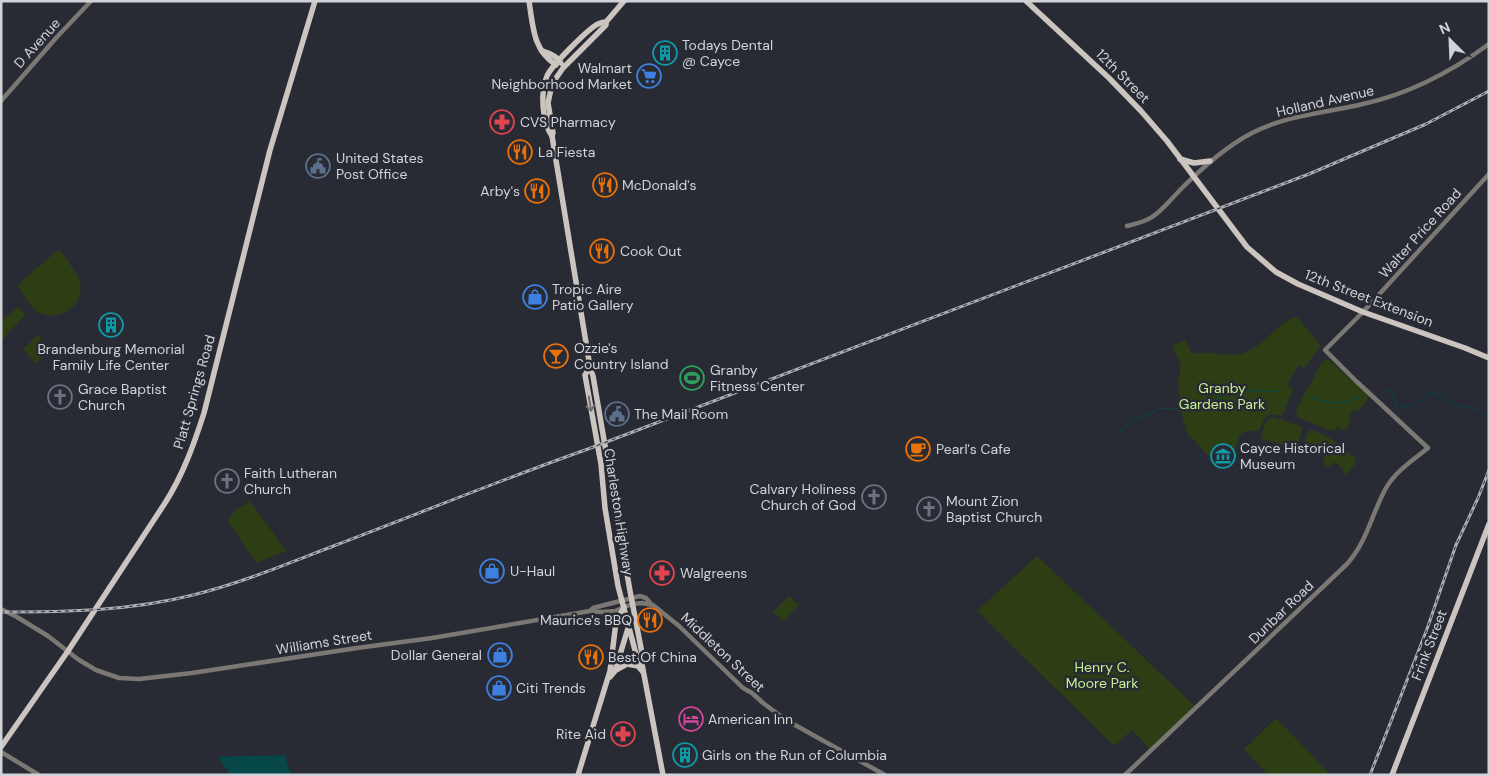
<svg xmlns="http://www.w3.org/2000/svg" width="1490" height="776" font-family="'DM Sans',sans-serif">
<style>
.green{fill:#2d3e15}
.water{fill:#064749}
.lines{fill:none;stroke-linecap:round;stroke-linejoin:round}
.stream{stroke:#064749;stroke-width:1}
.minor{stroke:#7b7874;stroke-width:4.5}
.major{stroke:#ccc4be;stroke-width:5.5}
.rail-casing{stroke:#acaeb4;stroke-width:3}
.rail{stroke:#282b33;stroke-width:1;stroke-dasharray:4;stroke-linecap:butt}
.oneway{stroke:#727072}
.labels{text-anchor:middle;stroke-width:5;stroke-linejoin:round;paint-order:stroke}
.street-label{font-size:14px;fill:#d1d3d8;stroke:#282b33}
.poi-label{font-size:14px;fill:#d1d3d8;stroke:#282b33;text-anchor:start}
.park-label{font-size:14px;fill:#c7f092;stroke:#282b33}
</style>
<rect width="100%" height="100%" fill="#282b33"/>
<g class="green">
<path d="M57 251H61C67 261 76 271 80 282 81 285 81 290 80 293 76 313 50 323 34 309 28 303 23 293 18 286L24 279Z"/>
<polygon points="18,307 25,315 2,340 1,321"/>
<path d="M1295 317 1298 318 1321 346 1304 368 1299 365 1287 385 1293 389 1282 416 1270 414 1264 419 1259 431C1241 430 1239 434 1235 450L1237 456 1224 467 1218 466 1187 433 1181 411 1178 382 1181 365 1172 346 1185 340 1192 354C1206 350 1224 357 1240 354 1262 349 1275 325 1295 317Z"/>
<polygon points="38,335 49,352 35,363 23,349"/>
<polygon points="1325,360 1329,360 1365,392 1368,397 1367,401 1357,412 1354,410 1349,415 1351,418 1349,421 1351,423 1344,431 1338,427 1332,431 1329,430 1297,417 1296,410 1321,364"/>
<path d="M1273 417 1300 426 1302 430 1297 447 1295 448 1262 439C1261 431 1265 420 1273 417Z"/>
<path d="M1309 430C1325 431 1345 449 1356 459L1355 464 1345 475 1342 468 1334 462 1328 467 1323 464 1325 457 1302 450Z"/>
<polygon points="250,501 286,551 256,563 228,521 235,510 243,506"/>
<polygon points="1037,556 1197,708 1151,750 1132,730 1114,746 977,611"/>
<polygon points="789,596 799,605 783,621 773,612"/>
<polygon points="1276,718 1328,772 1325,775 1268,775 1244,749"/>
</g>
<polygon class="water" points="284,755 292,775 230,775 218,757"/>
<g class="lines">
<g class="stream">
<path d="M1387 390H1391L1397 406C1411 408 1420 402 1429 393 1442 392 1443 400 1454 404 1462 407 1471 407 1478 410 1482 412 1485 415 1489 417"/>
<path d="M1310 398C1328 403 1346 406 1361 396"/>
<polyline points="1120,432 1131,422 1161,408 1172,409 1186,408 1206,403 1227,394 1248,390 1279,392"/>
</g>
<g class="minor">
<polyline points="1,101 56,38 91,1"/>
<path d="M1127 226C1135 224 1145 222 1152 217 1162 211 1173 197 1182 188 1203 167 1224 148 1250 134 1285 115 1325 113 1363 104 1409 94 1451 72 1489 44"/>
<polyline points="1,609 17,617 48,636 79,660 96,670 119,678 139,679 192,673 357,648 432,638 590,611 602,612 615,611 632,604 642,603 653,605 679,626 743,688 752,693 763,703 786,720 885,775"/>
<polyline points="590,611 593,608 640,596 646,598 651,604"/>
<polyline points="1,752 39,775"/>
<path d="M1125 775 1347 564C1367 542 1372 513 1386 488 1396 471 1413 460 1428 448L1356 381 1325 350 1363 312 1489 174"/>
</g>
<g class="major">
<path d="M529 1C533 27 533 50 556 65"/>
<polyline points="624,1 606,22 606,25 563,68 552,84 548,103 553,133 552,136 590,367 593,376 630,591 642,653 641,659 663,775"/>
<polyline points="1026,1 1109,78 1141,111 1167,141 1247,247 1276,272 1298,284 1363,312 1465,348 1489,358"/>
<path d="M542 51C549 53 557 56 561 63"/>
<path d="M552 136C542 122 540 92 547 76 551 66 589 28 598 24 600 23 603 22 606 22"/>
<polyline points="1180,159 1194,163 1210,161"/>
<polyline points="590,367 585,375 601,464 605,508 618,586 636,654 641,659"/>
<polyline points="616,670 627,664 638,666 643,672"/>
<polyline points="610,677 615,671 629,625"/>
<path d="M1 747 68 651 165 503C183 475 194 444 204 413L270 150 315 1"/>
<polyline points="578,775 610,671 616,622 624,607"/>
<polyline points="1392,775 1489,524"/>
</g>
<g class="rail-casing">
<g id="rail">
<path d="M1 612C66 612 130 611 193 595 242 583 289 563 336 545 420 513 503 479 588 449L1309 174 1426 124 1489 91"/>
<polyline points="1370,775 1427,629 1456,545 1478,498 1489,470"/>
</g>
</g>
<use href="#rail" class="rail"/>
</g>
<defs><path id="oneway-shaft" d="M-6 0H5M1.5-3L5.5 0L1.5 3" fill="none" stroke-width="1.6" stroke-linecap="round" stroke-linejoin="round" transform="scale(1.25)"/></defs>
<use class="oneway" href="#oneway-shaft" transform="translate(590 404) rotate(81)"/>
<defs>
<g id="building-ring" transform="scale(1.25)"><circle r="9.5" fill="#282b33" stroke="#0f9aa8" stroke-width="1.5"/><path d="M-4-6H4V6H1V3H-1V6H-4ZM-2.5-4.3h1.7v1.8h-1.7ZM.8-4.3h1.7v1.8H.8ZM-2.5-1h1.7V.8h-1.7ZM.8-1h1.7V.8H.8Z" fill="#0f9aa8"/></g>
<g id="supermarket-ring" transform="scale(1.25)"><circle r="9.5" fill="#282b33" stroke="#3f7fe0" stroke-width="1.5"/><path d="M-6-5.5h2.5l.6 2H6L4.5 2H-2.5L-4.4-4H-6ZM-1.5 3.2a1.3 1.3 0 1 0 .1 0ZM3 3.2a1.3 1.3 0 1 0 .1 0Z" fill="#3f7fe0"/></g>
<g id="pharmacy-ring" transform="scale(1.25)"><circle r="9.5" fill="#282b33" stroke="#e0444e" stroke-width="1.5"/><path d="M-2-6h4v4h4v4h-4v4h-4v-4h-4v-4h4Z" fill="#e0444e"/></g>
<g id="restaurant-ring" transform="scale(1.25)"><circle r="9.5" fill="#282b33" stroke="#e8710a" stroke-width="1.5"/><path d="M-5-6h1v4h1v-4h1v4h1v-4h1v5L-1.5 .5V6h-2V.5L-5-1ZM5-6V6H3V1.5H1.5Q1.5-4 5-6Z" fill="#e8710a"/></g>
<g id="civic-ring" transform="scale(1.25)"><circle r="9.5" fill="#282b33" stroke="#5c6f8a" stroke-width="1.5"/><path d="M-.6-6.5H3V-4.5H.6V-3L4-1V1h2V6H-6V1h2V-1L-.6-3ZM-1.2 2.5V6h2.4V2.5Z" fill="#5c6f8a"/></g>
<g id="shop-ring" transform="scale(1.25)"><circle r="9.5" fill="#282b33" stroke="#3f7fe0" stroke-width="1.5"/><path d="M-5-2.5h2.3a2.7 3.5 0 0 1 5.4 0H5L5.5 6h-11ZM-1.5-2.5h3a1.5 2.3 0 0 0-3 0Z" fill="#3f7fe0"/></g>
<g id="bar-ring" transform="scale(1.25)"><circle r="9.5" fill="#282b33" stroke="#e8710a" stroke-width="1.5"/><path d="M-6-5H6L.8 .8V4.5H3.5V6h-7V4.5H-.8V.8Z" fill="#e8710a"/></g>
<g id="stadium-ring" transform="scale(1.25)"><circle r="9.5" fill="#282b33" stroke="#2e9e5b" stroke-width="1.5"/><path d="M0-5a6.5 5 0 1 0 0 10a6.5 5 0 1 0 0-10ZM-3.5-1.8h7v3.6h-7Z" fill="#2e9e5b"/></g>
<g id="church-ring" transform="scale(1.25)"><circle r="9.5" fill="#282b33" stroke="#6b7280" stroke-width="1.5"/><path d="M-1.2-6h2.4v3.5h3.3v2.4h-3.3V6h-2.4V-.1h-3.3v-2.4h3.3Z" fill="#6b7280"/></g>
<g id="cafe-ring" transform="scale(1.25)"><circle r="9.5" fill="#282b33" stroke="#e8710a" stroke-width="1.5"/><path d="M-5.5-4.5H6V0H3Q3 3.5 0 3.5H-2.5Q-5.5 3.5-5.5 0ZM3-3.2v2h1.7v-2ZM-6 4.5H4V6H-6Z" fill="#e8710a"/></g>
<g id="museum-ring" transform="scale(1.25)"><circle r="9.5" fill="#282b33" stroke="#0f9aa8" stroke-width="1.5"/><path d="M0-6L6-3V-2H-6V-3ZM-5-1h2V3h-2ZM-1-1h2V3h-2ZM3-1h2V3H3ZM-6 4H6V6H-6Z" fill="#0f9aa8"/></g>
<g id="hotel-ring" transform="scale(1.25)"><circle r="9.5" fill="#282b33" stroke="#d1479c" stroke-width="1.5"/><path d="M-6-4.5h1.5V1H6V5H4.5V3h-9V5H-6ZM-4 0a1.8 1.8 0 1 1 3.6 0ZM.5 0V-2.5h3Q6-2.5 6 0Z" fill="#d1479c"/></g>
</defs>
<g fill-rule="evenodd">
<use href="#building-ring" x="665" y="53"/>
<use href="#supermarket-ring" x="649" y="76"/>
<use href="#pharmacy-ring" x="502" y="122"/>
<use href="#restaurant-ring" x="520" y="152"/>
<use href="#civic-ring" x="318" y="166"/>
<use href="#restaurant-ring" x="605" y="185"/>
<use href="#restaurant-ring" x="537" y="191"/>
<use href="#restaurant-ring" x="602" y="251"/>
<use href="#shop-ring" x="535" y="297"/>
<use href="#building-ring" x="111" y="325"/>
<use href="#bar-ring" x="556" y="356"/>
<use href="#stadium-ring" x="692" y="378"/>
<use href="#church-ring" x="60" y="397"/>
<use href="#civic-ring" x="617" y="414"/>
<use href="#cafe-ring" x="918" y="449"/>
<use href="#museum-ring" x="1223" y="456"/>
<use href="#church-ring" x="227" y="481"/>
<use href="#church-ring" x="874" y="497"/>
<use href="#church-ring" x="929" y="509"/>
<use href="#shop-ring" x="492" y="571"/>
<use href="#pharmacy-ring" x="662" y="573"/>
<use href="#restaurant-ring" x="650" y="620"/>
<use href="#shop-ring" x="500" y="655"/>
<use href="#restaurant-ring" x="591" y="657"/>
<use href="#shop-ring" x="499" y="688"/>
<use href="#hotel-ring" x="691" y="719"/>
<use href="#pharmacy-ring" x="623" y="734"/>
<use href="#building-ring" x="685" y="755"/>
</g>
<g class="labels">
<g class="street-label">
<text transform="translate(37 43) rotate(-48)" y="5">D Avenue</text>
<text transform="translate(1123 76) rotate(45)" y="5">12th Street</text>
<text transform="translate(1325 101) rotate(-13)" y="5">Holland Avenue</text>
<text transform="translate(1420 233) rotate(-48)" y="5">Walter Price Road</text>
<text transform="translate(1369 298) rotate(21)" y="5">12th Street Extension</text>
<text transform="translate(194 392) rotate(-74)" y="5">Platt Springs Road</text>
<text transform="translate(619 512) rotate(81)" y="5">Charleston Highway</text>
<text transform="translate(1281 612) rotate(-44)" y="5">Dunbar Road</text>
<text transform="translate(324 642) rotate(-9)" y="5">Williams Street</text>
<text transform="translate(1429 645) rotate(-69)" y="5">Frink Street</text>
<text transform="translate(723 652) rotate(43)" y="5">Middleton Street</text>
</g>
<g class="poi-label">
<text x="682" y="50">Todays Dental<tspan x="682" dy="16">@ Cayce</tspan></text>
<text x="632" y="73" text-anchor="end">Walmart<tspan x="632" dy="16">Neighborhood Market</tspan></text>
<text x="520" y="127">CVS Pharmacy</text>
<text x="538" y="157">La Fiesta</text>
<text x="336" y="163">United States<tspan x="336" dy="16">Post Office</tspan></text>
<text x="622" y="190">McDonald's</text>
<text x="520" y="196" text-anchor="end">Arby's</text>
<text x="620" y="256">Cook Out</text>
<text x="552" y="294">Tropic Aire<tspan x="552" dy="16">Patio Gallery</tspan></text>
<text x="574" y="353">Ozzie's<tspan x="574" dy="16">Country Island</tspan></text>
<text x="111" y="354" text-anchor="middle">Brandenburg Memorial<tspan x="111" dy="16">Family Life Center</tspan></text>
<text x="710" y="375">Granby<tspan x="710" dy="16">Fitness Center</tspan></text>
<text x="78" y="394">Grace Baptist<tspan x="78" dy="16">Church</tspan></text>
<text x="634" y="419">The Mail Room</text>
<text x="1240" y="453">Cayce Historical<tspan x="1240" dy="16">Museum</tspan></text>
<text x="936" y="454">Pearl's Cafe</text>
<text x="244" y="478">Faith Lutheran<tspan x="244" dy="16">Church</tspan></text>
<text x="856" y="494" text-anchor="end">Calvary Holiness<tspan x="856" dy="16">Church of God</tspan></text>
<text x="946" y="506">Mount Zion<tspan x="946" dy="16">Baptist Church</tspan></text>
<text x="510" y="576">U-Haul</text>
<text x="680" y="578">Walgreens</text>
<text x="632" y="625" text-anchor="end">Maurice's BBQ</text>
<text x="482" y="660" text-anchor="end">Dollar General</text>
<text x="608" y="662">Best Of China</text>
<text x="516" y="693">Citi Trends</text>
<text x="708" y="724">American Inn</text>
<text x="606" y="739" text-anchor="end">Rite Aid</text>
<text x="702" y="760">Girls on the Run of Columbia</text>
</g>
<g class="park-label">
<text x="1222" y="393">Granby<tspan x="1222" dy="16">Gardens Park</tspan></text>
<text x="1102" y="672">Henry C.<tspan x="1102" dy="16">Moore Park</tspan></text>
</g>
</g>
<rect width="1490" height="776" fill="none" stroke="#d1d3d8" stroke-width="5"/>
<g transform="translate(1450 40) rotate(336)" stroke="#282b33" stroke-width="4" paint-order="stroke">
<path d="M0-4L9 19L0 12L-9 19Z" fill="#d1d3d8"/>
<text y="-8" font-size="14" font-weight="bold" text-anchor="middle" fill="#d1d3d8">N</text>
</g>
</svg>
